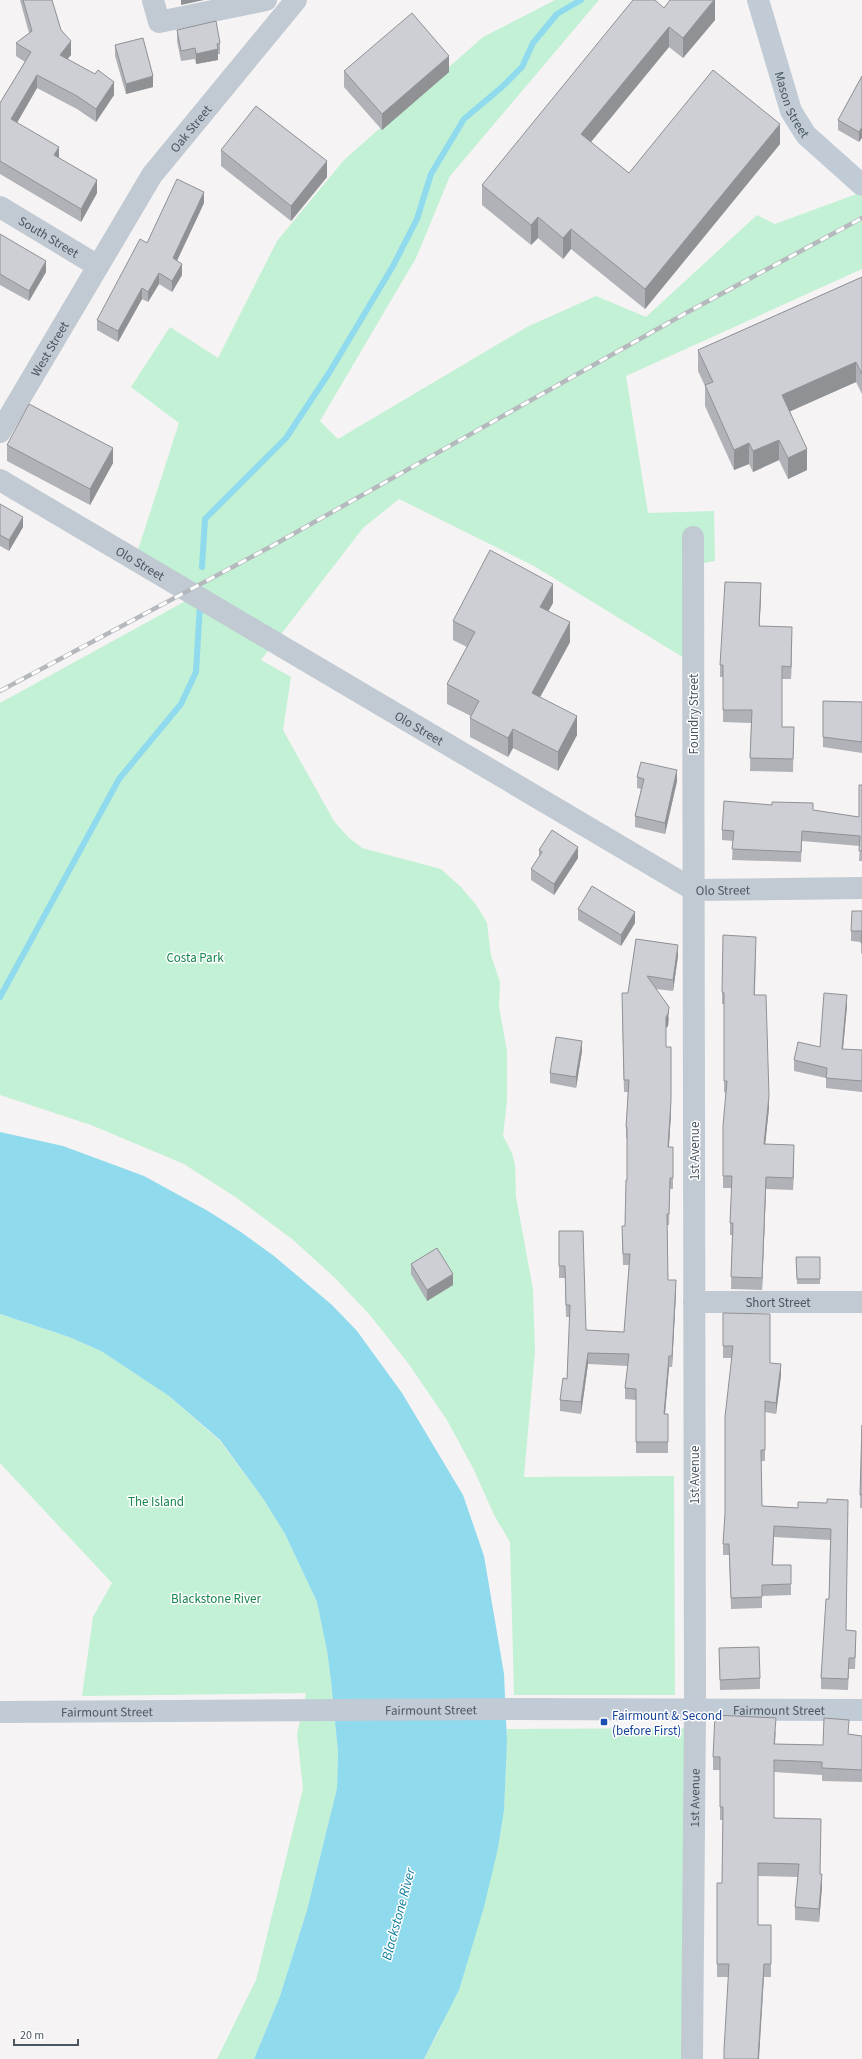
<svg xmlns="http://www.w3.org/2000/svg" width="862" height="2059" font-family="'Source Sans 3',sans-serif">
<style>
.green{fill:#c3f1d5}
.water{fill:#90daee}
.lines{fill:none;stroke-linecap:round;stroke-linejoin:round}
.stream{stroke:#90daee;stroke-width:6}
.street{stroke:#c1cad2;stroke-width:22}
.secondary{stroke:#c1cbd6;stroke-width:22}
.rail-casing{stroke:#b5b8bd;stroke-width:4.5}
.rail{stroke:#fff;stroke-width:3;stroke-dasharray:9;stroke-linecap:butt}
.wall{fill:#b0b2b7}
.shaded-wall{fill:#909195}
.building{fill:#cdcfd5;stroke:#909195}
.transit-dot{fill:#1a4fb4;stroke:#fff;stroke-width:1.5}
.labels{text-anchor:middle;stroke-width:3;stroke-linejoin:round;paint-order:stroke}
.street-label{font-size:13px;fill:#4a5661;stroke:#fff}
.park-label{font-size:13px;fill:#17864f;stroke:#fff}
.transit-label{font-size:13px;fill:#164399;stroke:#fff;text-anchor:start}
.water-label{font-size:14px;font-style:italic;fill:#0c7c9b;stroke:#fff}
</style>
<rect width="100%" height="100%" fill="#f5f3f3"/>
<g class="green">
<polygon points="555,0 599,0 450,176 416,258 320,421 338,439 527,327 596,296 646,317 757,215 775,224 862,192 862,269 626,376 648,513 714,511 715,561 692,565 689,661 534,566 399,499 363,528 261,660 291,677 283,730 334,821 348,837 362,848 441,869 461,887 477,906 487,923 491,956 500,982 499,1007 507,1051 507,1100 503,1136 512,1153 515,1165 516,1197 533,1289 535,1351 524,1477 674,1476 675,1695 514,1695 510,1542 494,1515 474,1470 447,1420 408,1363 369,1314 334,1277 292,1239 237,1198 184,1164 91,1125 0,1095 0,703 202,592 137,553 179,423 131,387 170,327 218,358 277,241 344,160 483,37"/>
<polygon points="0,1314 69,1337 101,1351 169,1396 220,1441 264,1500 285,1534 317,1602 327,1651 331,1681 338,1752 337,1788 307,1910 280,1996 254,2059 217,2059 256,1980 303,1789 297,1734 306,1693 82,1696 93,1617 112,1583 0,1463"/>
<polygon points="698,1728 696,2059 424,2059 440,2029 498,1848 504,1811 507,1729"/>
</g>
<polygon class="water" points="0,1132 63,1146 144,1176 208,1211 241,1232 274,1256 332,1305 357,1331 402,1393 463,1495 484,1556 504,1674 507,1741 504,1811 498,1848 484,1907 459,1990 424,2059 254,2059 280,1996 307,1910 337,1788 338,1752 331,1681 327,1651 317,1602 285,1534 264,1500 220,1440 169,1396 101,1351 69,1337 0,1314"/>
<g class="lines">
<g class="stream">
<polyline points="202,567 205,519 286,438 329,373 393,266 417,219 431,174 464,119 502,87 522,67 533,43 557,14 581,0"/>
<polyline points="0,997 119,779 181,704 196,672 200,604"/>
</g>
<g class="street">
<polyline points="153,0 159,22 266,0"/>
<path id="s1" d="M0 207 98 266"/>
<path id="s2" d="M0 432 152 175 296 0"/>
<path id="s3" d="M0 480 694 890 862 888"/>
<path id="s4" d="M694 1302H862"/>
<path id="s5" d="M692 2059 695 1711 693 537"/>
</g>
<g class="secondary">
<path id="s6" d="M758 0 791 111 806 135 862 185"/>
<path id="s7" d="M0 1712 513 1709 862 1710"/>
</g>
<g class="rail-casing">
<polyline id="rail" points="0,691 270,547 686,313 862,218"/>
</g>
<use href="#rail" class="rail"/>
</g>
<g class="wall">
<polygon points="20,0 52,0 61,30 71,55 67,59 114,95 96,122 77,109 37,88 17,123 59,158 97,193 81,222 0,174 0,103 25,62 16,56 16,43 29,33"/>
<polygon points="715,0 715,20 683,58 669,47 591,142 629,173 780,144 645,309 571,249 563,259 538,238 531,245 482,205 482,185 664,8"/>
<polygon points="177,30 220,43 220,54 218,54 218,60 196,64 195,59 181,61 177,41"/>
<polygon points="115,45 153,87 126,94 115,56"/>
<polygon points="344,71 449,72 382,130 344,87"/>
<polygon points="862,76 859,142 838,130 838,120"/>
<polygon points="221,150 327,177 291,221 221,166"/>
<polygon points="204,203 177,261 182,275 172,292 159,284 148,302 142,299 118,342 97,330 97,320 147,243"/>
<polygon points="0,234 46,272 29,301 0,285"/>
<polygon points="862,277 862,394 856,382 790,411 807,470 788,479 779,460 753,472 749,464 734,470 705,406 705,386 698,371 698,350"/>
<polygon points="7,445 113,463 90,505 7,461"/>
<polygon points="0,504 23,527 9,551 0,546"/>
<polygon points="761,596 759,626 792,639 791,679 782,679 782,727 794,727 793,772 750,771 751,723 723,722 723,677 720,677 720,665"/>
<polygon points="553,603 548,611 570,642 540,697 577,735 558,771 513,748 508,757 470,737 470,718 471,716 447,704 447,684 467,647 453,640 453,621"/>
<polygon points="823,701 862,702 862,753 823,747"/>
<polygon points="637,777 677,781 665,834 635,827 635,816 641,789 637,788"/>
<polygon points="862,785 862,861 859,861 860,846 802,841 801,862 732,860 733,841 722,840 722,830 813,810 859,817"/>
<polygon points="539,850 578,858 554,895 531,880 531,869 539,857"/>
<polygon points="578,909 635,923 621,946 578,920"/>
<polygon points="862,911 862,954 861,953 861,942 851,941 851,931"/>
<polygon points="636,939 678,956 673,991 656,989 669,1019 668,1026 666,1028 666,1047 671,1113 669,1147 673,1147 673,1189 670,1189 669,1225 667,1225 668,1280 676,1292 672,1367 669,1367 665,1414 668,1414 668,1453 636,1453 636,1400 625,1399 625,1388 628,1366 588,1364 581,1414 560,1411 560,1400 567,1379 570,1317 566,1317 565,1278 559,1278 559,1231 586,1330 624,1332 629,1265 623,1265 622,1237 625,1226 627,1180 627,1138 626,1138 626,1127 628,1092 624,1092 622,1004 628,993"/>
<polygon points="756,948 755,995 769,1108 765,1144 794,1157 793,1190 766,1189 762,1290 731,1289 732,1235 730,1235 730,1223 732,1188 723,1188 723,1126 726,1093 724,1092 724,1004 722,1004 722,992"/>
<polygon points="847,1006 843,1049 862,1050 862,1092 826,1088 826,1078 794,1071 794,1060 820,1047"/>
<polygon points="582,1051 576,1088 550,1083 550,1073"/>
<polygon points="796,1257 820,1257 820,1284 797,1284"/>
<polygon points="411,1264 453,1285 427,1301 411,1274"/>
<polygon points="723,1313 781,1375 776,1414 765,1412 765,1461 761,1461 762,1506 798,1508 827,1503 846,1630 856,1642 855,1669 849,1669 848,1690 821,1689 821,1678 829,1599 830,1540 774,1537 773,1565 791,1565 791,1595 762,1596 762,1608 731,1609 729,1555 723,1555 723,1544 725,1514 732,1358 723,1358"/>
<polygon points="862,1425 862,1508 860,1508"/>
<polygon points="719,1648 760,1678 760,1689 720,1690"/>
<polygon points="776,1731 775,1744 823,1745 848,1734 862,1736 862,1782 822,1781 822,1775 774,1772 774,1818 820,1874 822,1887 819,1922 795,1920 795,1907 798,1877 758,1876 758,1925 771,1925 771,1977 717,1977 717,1883 722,1883 723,1820 720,1820 720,1770 713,1770 713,1757"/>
</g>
<g class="shaded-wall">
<polygon points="181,0 204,0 181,5"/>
<polygon points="714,0 715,0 715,20 683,58 683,38"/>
<polygon points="669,27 669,47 581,154 581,134"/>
<polygon points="71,41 71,55 60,68 60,55"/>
<polygon points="218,49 218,60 196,64 196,54"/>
<polygon points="449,56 449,72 382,130 382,114"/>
<polygon points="37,75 37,88 11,133 11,119"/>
<polygon points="153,76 153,87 126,94 126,84"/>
<polygon points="114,82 114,95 96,122 96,109"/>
<polygon points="780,124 780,144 645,309 645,289"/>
<polygon points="862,127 862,138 859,142 859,132"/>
<polygon points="59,147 59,160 54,155"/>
<polygon points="327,161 327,177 291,221 291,206"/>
<polygon points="97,180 97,193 81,222 81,209"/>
<polygon points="204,192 204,203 173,269 173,258"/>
<polygon points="538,217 538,238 531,245 531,225"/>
<polygon points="571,229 571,249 563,259 563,238"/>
<polygon points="46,261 46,272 29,301 29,291"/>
<polygon points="182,264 182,275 172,292 172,281"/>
<polygon points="159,273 159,284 148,302 148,292"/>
<polygon points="142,288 142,299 118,342 118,331"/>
<polygon points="856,362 856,382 782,415 782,395"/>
<polygon points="779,440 779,460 753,472 753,451"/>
<polygon points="749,443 749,464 734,470 734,450"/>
<polygon points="113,448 113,463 90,505 90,489"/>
<polygon points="807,449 807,470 788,479 788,458"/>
<polygon points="23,517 23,527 9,551 9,540"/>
<polygon points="761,583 761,596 759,638 759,626"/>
<polygon points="553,584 553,603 540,626 540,607"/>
<polygon points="570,622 570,642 532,712 532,693"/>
<polygon points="792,627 792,639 791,679 791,667"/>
<polygon points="577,716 577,735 558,771 558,752"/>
<polygon points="513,729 513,748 508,757 508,738"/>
<polygon points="677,770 677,781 665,834 665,823"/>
<polygon points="578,847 578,858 554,895 554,884"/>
<polygon points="635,912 635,923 621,946 621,935"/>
<polygon points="678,945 678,956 673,991 673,980"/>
<polygon points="847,995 847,1006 842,1059 842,1049"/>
<polygon points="669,1007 668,1026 666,1028 666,1017"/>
<polygon points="582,1041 582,1051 576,1088 576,1077"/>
<polygon points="769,1096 769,1108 764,1156 764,1144"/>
<polygon points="671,1101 671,1113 668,1159 668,1147"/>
<polygon points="794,1145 794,1157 793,1190 793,1178"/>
<polygon points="766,1177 766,1189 762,1290 762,1278"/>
<polygon points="453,1274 453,1285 427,1301 427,1290"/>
<polygon points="676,1280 676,1292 672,1367 672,1356"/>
<polygon points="588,1353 588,1364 581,1414 581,1402"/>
<polygon points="669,1356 669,1367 664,1425 664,1414"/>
<polygon points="781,1364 781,1375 776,1414 776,1403"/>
<polygon points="822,1874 822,1887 819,1922 819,1909"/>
<polygon points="764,1964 764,1977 759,2059 758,2059"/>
</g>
<g class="building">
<polygon points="23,0 52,0 61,30 71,41 60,55 95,74 98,70 114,82 96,109 77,96 37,75 11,119 59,147 54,155 97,180 81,209 0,161 0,103 31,52 16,43 32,31"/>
<polygon points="633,0 655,0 664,8 670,0 714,0 683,38 669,27 581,134 629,173 713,70 780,124 645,289 571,229 563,238 538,217 531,225 482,185"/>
<polygon points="412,13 449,56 382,114 344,71"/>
<polygon points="216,21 220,43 217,44 218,49 196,54 195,48 181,51 177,30"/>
<polygon points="143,38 153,76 126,84 115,45"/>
<polygon points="862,76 862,127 859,132 838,120"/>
<polygon points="256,106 327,161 291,206 221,150"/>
<polygon points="177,179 204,192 173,258 182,264 172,281 159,273 148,292 142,288 118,331 97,320 140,239 147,243"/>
<polygon points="0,234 46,261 29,291 0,274"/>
<polygon points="862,277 862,374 856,362 782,395 807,449 788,458 779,440 753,451 749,443 734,450 705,385 713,382 698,350"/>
<polygon points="29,404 113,448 90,489 7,445"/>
<polygon points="0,504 23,517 9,540 0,535"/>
<polygon points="490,550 553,584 540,607 570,622 532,693 577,716 558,752 513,729 508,738 470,718 479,701 447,684 475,632 453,621"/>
<polygon points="725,582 761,583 759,626 792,627 791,667 782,666 782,727 794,727 793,759 750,758 752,710 723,710 723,665 720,665"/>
<polygon points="823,701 862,702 862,742 823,737"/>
<polygon points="641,762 677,770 665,823 635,816 644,779 637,777"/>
<polygon points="859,785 862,785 862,851 859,851 860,836 802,831 801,852 732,849 734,831 722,830 724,801 772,805 772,802 813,803 813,810 859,817"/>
<polygon points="552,830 578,847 554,884 531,869 542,852 539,850"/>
<polygon points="592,886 635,912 621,935 578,909"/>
<polygon points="852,911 862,911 862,943 861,943 862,931 851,931"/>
<polygon points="723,935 756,937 754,995 766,995 769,1096 764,1144 794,1145 793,1178 766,1177 762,1278 731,1277 733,1223 730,1223 732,1176 723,1176 723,1126 727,1081 724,1081 724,993 722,992"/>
<polygon points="636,939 678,945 673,980 647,976 669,1007 668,1014 666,1017 666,1047 671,1047 671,1101 668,1147 673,1147 673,1178 670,1178 669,1214 667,1214 668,1280 676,1280 672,1356 669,1356 664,1414 668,1414 668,1442 636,1442 636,1389 625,1388 629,1354 588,1353 581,1402 560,1400 563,1378 567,1379 570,1305 566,1305 565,1266 559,1266 559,1231 583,1231 586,1330 624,1332 630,1254 623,1254 622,1226 625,1226 626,1180 627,1180 627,1127 626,1127 629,1080 624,1080 622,993 628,993"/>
<polygon points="824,993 847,995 842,1049 862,1050 862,1081 826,1078 827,1068 794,1060 798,1042 820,1047"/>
<polygon points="556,1037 582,1041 576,1077 550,1073"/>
<polygon points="437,1248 453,1274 427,1290 411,1264"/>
<polygon points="796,1257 820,1257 820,1279 797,1279"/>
<polygon points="723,1313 770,1314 770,1363 781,1364 776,1403 765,1401 765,1450 761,1450 762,1506 798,1508 798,1502 827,1503 827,1499 848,1500 846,1630 856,1631 855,1658 849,1658 848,1679 821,1678 826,1599 829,1599 831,1529 774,1526 772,1565 791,1565 791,1584 762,1585 762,1597 731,1598 729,1544 723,1544 725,1514 725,1417 733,1346 723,1346"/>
<polygon points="862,1425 862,1495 860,1495"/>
<polygon points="759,1647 760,1678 720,1680 719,1648"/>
<polygon points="715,1715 776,1718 774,1744 823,1745 824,1718 849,1720 848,1734 862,1736 862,1770 822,1768 822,1762 774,1760 774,1818 821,1819 820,1874 822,1874 819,1909 795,1907 799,1864 758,1863 758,1925 771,1925 771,1964 764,1964 758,2059 724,2059 724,2050 729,1964 717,1964 717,1883 722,1883 723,1807 720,1807 720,1757 713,1757"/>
</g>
<rect class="transit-dot" x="600" y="1718" width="8" height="8" rx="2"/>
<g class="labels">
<g class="street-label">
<text dy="5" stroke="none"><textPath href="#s6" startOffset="110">Mason Street</textPath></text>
<text dy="5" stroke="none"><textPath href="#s2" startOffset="359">Oak Street</textPath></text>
<text dy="5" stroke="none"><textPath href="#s1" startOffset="57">South Street</textPath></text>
<text dy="5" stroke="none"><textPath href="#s2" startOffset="97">West Street</textPath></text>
<text dy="5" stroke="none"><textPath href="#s3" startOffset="163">Olo Street</textPath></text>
<text transform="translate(693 714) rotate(-90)" y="5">Foundry Street</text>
<text dy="5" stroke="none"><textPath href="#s3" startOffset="487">Olo Street</textPath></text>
<text dy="5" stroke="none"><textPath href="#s3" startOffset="835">Olo Street</textPath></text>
<text transform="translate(694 1151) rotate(-90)" y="5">1st Avenue</text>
<text dy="5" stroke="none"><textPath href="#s4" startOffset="84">Short Street</textPath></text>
<text transform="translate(694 1475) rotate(-90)" y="5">1st Avenue</text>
<text dy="5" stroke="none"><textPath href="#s7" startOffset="431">Fairmount Street</textPath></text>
<text dy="5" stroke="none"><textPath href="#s7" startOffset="779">Fairmount Street</textPath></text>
<text dy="5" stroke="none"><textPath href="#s7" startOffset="107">Fairmount Street</textPath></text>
<text dy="5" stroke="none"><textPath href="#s5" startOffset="261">1st Avenue</textPath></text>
</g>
<g class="park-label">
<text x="195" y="962">Costa Park</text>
<text x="156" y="1506">The Island</text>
<text x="216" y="1603">Blackstone River</text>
</g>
<g class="transit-label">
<text x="612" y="1720">Fairmount &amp; Second<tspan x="612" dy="15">(before First)</tspan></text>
</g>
<g class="water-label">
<text transform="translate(398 1914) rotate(-75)" y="5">Blackstone River</text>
</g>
</g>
<path d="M14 2039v6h64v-6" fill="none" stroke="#4a5661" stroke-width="2"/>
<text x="20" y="2039" font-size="12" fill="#4a5661" stroke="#ffffff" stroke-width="3" paint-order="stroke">20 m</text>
</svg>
